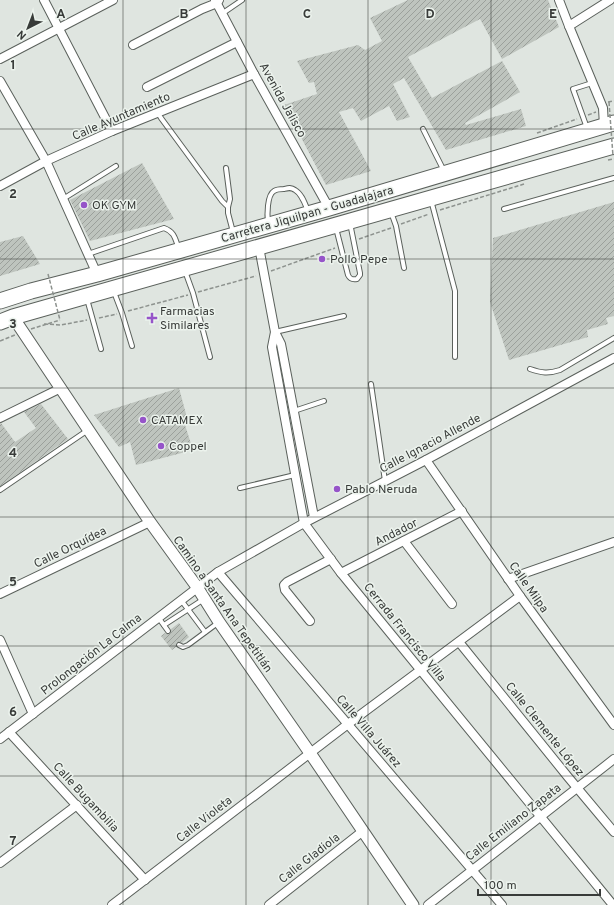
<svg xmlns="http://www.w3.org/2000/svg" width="614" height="905" font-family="Overpass,sans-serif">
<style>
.building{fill:url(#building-hatch)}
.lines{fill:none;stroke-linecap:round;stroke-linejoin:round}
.lane-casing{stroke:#5b615c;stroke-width:6}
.street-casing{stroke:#5b615c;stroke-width:10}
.secondary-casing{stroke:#5b615c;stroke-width:13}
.highway-casing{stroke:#5b615c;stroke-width:17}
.path{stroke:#8d928e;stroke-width:1.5;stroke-dasharray:4 2;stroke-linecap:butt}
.lane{stroke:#fff;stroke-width:4}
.street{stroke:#fff;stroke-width:8}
.secondary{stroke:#fff;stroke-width:11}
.highway{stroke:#fff;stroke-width:15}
.path-bridge{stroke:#8d928e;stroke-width:1.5;stroke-dasharray:4 2;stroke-linecap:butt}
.grid{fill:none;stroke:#383b39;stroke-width:1;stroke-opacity:0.55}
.poi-dot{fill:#9654c9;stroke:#ecf3ed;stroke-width:1.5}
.labels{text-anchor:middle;stroke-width:3;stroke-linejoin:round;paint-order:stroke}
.street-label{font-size:12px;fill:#383b39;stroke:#ecf3ed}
.poi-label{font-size:12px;fill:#383b39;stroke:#ecf3ed;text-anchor:start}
.grid-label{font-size:13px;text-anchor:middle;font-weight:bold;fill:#383b39;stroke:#ecf3ed;stroke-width:3;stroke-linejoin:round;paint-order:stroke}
</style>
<defs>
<pattern id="building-hatch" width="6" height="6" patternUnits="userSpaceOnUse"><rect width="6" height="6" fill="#bec4be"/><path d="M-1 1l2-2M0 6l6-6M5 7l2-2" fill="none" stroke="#9ba09b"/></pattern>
</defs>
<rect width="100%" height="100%" fill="#dfe5e0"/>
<g class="building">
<polygon points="408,0 548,0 559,27 502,59 480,19 408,57 432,98 502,61 520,92 465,123 466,125 521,109 526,126 446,150 404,78 393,84 410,117 397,121 389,106 361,121 353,108 339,112 371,171 326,185 284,105 317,94 314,82 309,83 297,61 358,45 365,50 382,41 370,18"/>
<polygon points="142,163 174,219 90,241 70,200"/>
<polygon points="614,202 614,316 606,318 608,324 587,330 588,337 509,360 490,302 493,238"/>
<polygon points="23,236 40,264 0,276 0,242"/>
<polygon points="179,388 189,425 185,425 193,450 136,465 130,442 119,447 94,415"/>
<polygon points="41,404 68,439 0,486 0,423 1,423 15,442 36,428 24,412"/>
<polygon points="179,623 189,637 182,643 179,642 177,642 176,645 176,647 172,650 161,636 165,633 168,634 170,634 171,631 171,629"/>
</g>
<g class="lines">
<g class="lane-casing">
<g id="lane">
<polyline points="223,13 242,0"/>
<polyline points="158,113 161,118 222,201 228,207"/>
<polyline points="587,128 573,89 592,83"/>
<polyline points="423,129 444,171"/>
<polyline points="226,168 230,199 228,207 228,213 233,232"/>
<polyline points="63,199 116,166"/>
<polyline points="431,200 455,291 455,357"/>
<polyline points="504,209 614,178"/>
<polyline points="391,212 396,226 404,268"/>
<path d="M268 223C267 215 267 195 274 191 277 189 281 189 284 189 288 188 291 187 295 190 302 194 305 204 308 211"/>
<path d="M336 228 348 275C350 279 352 280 357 279L360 275V273L350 223"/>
<path d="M88 254 164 228C175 232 175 239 179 249"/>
<polyline points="185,271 193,293 210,357"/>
<polyline points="114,292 122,313 132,346"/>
<polyline points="87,299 101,349"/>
<polyline points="275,332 344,316"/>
<path d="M530 369C542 373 548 374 560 370L614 338"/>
<polyline points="371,384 385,481"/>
<polyline points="294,411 324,401"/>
<polyline points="240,488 295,475"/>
<polyline points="0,490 88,430"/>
<polyline points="181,600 205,632"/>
<polyline points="158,617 168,631"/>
<polyline points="164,625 204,599"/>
<polyline points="179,645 183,647 188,645 219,622"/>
</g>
</g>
<g class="street-casing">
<g id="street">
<polyline points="44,0 112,131"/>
<polyline points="215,0 254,74 329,208"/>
<polyline points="559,0 569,26 603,108 604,126"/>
<polyline points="569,26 610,0"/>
<polyline points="133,45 202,9 217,3 219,0"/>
<polyline points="0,59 113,0"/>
<polyline points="0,81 46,161 97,274"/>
<polyline points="147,87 237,42"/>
<polyline points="0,186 46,161 112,131 254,74"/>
<polyline points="259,247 275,332 281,344 314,517"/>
<polyline points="275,332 272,347 304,523 341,573 613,905"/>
<polyline points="0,418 61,388"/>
<polyline points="426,460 520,596 614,725"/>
<polyline points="404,541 452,604"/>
<polyline points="218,572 502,905"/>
<polyline points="341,573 462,511"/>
<polyline points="508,579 614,542"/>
<polyline points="0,594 150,522"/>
<polyline points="310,621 285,590 284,585 287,582 331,559"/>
<polyline points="0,640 33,714"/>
<polyline points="459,642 568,777 614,832"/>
<polyline points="9,732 145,880"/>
<polyline points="0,739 218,572 304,523 426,460 614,358"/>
<polyline points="0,863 77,805"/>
<polyline points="112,905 348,724 520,596"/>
<polyline points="269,905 363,831"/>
<polyline points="428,905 614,759"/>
</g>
</g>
<g class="secondary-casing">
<polyline id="secondary" points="13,317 150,522 197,587 219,622 310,753 413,905"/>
</g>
<g class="highway-casing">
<g id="highway">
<polyline points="0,301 31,291 97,274 329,208 614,123"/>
<polyline points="0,322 13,317 614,146"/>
</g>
</g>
<g class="path">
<polyline points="608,102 614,101"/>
<polyline points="588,115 596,112"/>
<polyline points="537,133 577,119"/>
<polyline points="608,160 614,159"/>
<polyline points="440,210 524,184"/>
<polyline points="401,224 429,214"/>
<polyline points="359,239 391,228"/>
<polyline points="271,271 335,248"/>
<polyline points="198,292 256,276"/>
<polyline points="128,311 188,295"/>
<polyline points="99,318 117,314"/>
<polyline points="44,324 61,325 87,320"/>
<polyline points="31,329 60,320"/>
<polyline points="0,341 15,335"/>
</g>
<use href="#lane" class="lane"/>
<use href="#street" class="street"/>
<use href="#secondary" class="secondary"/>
<use href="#highway" class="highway"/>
<g class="path-bridge">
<polyline points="609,102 613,156"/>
<polyline points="48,274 60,320"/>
</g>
</g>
<path class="grid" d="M123 0V905M246 0V905M368 0V905M491 0V905M0 129H614M0 259H614M0 388H614M0 517H614M0 646H614M0 776H614"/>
<g class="poi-dot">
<circle cx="84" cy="205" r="4"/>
<circle cx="322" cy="259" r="4"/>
<path d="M150 312h4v4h4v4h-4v4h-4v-4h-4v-4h4z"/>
<circle cx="143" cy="420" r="4"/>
<circle cx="161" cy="446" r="4"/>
<circle cx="337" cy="489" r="4"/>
</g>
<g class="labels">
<g class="street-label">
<text transform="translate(283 100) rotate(61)" y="4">Avenida Jalisco</text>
<text transform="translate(121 116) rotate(-23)" y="4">Calle Ayuntamiento</text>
<text transform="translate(307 214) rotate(-16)" y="4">Carretera Jiquilpan - Guadalajara</text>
<text transform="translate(430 443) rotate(-28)" y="4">Calle Ignacio Allende</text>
<text transform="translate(396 532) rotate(-27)" y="4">Andador</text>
<text transform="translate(70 547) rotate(-26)" y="4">Calle Orquídea</text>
<text transform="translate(529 587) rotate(55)" y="4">Calle Milpa</text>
<text transform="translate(223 604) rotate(55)" y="4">Camino a Santa Ana Tepetitlán</text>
<text transform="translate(405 632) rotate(51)" y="4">Cerrada Francisco Villa</text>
<text transform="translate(91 654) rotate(-38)" y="4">Prolongación La Calma</text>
<text transform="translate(545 729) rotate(51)" y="4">Calle Clemente López</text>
<text transform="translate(369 731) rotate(49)" y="4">Calle Villa Juárez</text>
<text transform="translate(86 797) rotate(47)" y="4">Calle Bugambilia</text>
<text transform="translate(204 819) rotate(-38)" y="4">Calle Violeta</text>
<text transform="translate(513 822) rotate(-38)" y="4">Calle Emiliano Zapata</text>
<text transform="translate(309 858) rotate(-38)" y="4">Calle Gladiola</text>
</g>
<g class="poi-label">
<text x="92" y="209">OK GYM</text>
<text x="330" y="263">Pollo Pepe</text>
<text x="160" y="315">Farmacias<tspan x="160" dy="14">Similares</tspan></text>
<text x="151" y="424">CATAMEX</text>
<text x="169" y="450">Coppel</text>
<text x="345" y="493">Pablo Neruda</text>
</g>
</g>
<g class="grid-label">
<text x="61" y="18">A</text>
<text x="184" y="18">B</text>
<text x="307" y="18">C</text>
<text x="430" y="18">D</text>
<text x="553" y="18">E</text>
<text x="13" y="69">1</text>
<text x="13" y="198">2</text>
<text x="13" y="328">3</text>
<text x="13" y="457">4</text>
<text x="13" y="586">5</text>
<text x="13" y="716">6</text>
<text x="13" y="845">7</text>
</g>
<g transform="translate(28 28) rotate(222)" stroke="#ecf3ed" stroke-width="3" paint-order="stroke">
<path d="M0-3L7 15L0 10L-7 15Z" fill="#383b39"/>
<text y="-6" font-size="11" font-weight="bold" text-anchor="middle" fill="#383b39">N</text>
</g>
<path d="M478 889v6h122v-6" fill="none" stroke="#383b39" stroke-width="2"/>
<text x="484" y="889" font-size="12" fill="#383b39" stroke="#ecf3ed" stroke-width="3" paint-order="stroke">100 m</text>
</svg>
